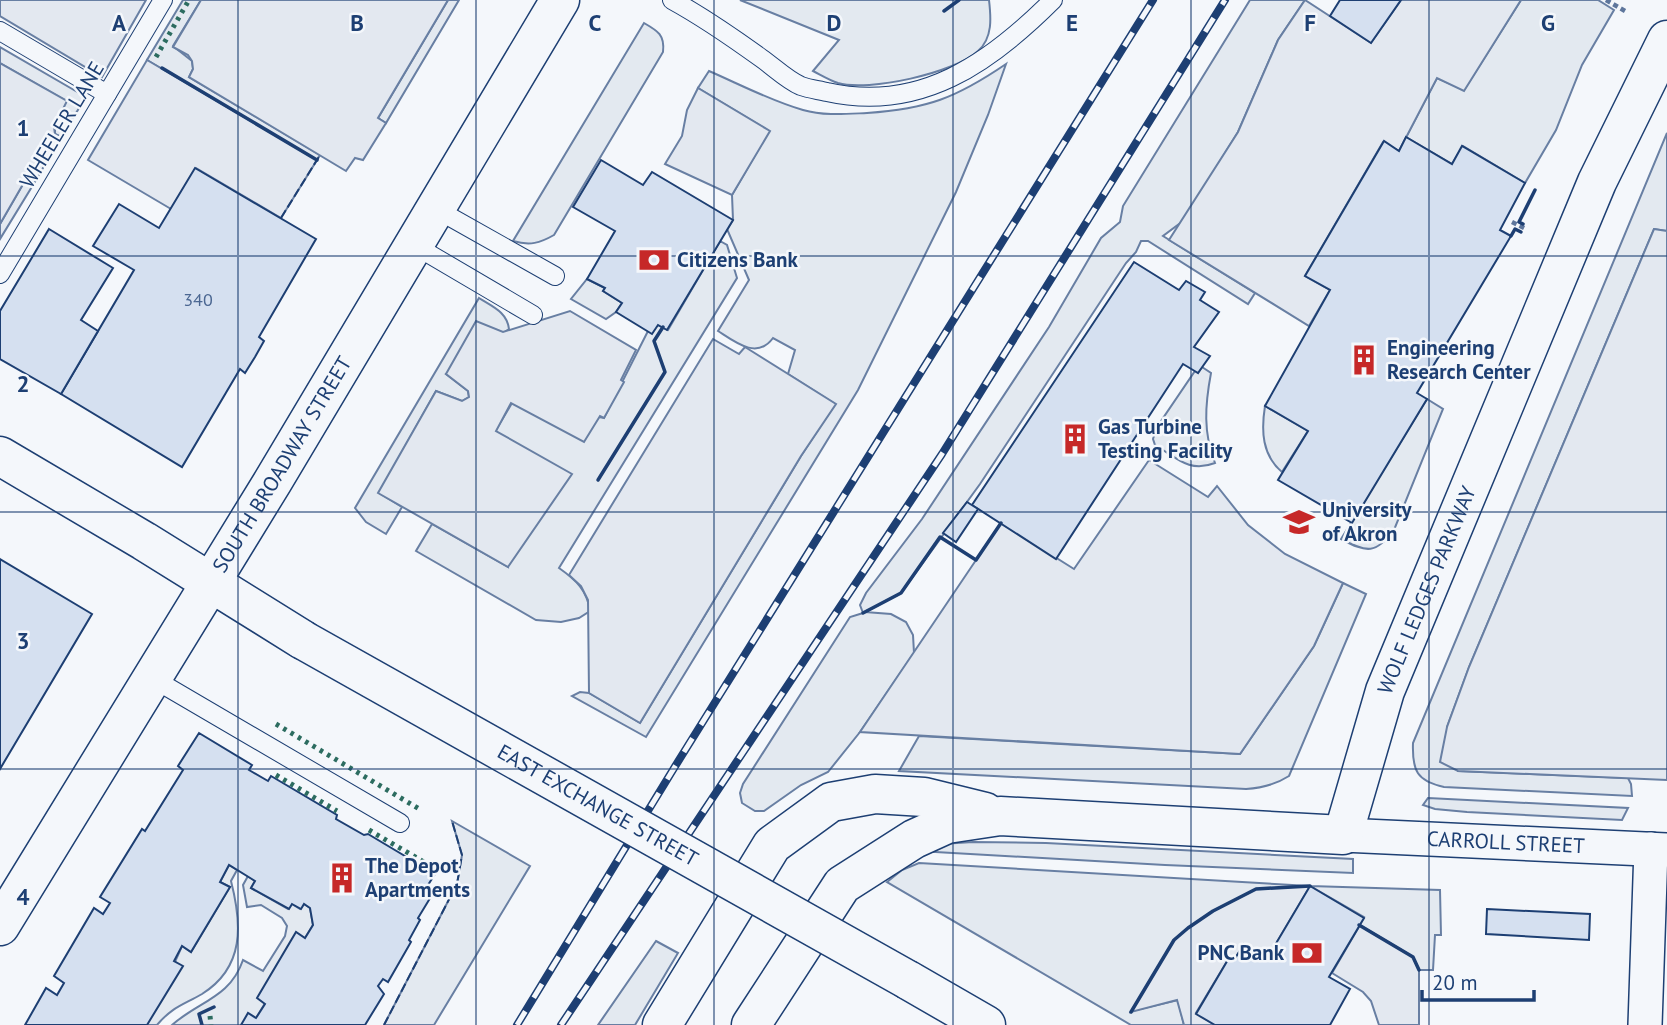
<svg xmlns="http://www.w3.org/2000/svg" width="1667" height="1025" font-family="'PT Sans',sans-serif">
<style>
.green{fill:#e3e9f0;stroke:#687fa3;stroke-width:2}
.parking{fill:#e3e8f0;stroke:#687fa3;stroke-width:2}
.building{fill:#d5e0f0;stroke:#1d3f73;stroke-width:2}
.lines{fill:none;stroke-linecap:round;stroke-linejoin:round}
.service-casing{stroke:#1d3f73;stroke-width:20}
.minor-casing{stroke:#1d3f73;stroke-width:36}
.secondary-casing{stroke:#1d3f73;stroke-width:41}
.primary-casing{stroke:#1d3f73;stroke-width:41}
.path{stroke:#5e769c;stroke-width:4.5;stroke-dasharray:5 3.5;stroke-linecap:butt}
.service{stroke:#f4f7fb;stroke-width:18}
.minor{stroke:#f4f7fb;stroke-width:33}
.secondary{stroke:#f4f7fb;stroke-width:38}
.primary{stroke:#f4f7fb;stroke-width:38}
.rail-casing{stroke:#1d3f73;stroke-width:8}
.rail{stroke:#f4f7fb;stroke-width:5;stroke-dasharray:16;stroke-linecap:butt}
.primary-bridge-casing{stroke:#1d3f73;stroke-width:41;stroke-linecap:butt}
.primary-bridge{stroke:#f4f7fb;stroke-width:38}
.hedge{stroke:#2c6c60;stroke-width:5;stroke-dasharray:3.5 5;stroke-linecap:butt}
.fence{stroke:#1d3f73;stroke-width:2;stroke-dasharray:9 3.5;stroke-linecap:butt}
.wall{stroke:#1d3f73;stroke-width:3.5}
.grid{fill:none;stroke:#1d3f73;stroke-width:2;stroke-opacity:0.55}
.labels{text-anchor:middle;stroke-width:5;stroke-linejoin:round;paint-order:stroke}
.number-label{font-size:18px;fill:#4b6792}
.street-label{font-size:21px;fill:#1d3f73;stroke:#f4f7fb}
.poi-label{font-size:21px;font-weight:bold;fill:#1d3f73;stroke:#f4f7fb;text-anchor:start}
.grid-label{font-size:23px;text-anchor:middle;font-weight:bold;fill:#1d3f73;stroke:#f4f7fb;stroke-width:5;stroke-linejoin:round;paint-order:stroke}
</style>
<rect width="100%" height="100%" fill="#f4f7fb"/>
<g class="green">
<polygon points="183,0 201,0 173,46 192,61 193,69 189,77 320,155 317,160 147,60"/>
<polygon points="448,0 459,0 386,123 378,118"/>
<path d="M740 0H989C991 17 993 38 978 51 955 73 868 92 838 83 829 80 821 75 813 71L839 40Z"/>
<polygon points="1250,0 1305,0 1278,40 1238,132 1183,221 1163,236 1255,293 1248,304 1148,241 1141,241 1136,252 1126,263 980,484 901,593 865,612 891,614 906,622 913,635 914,653 860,732 828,772 801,785 764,811 755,811 742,803 740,793 743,784 850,617 863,613 860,605 866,593 922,519 1049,327 1101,238 1120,222 1123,206"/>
<polygon points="1521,0 1598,0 1614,10 1582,65 1556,130 1525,183 1463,146 1452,164 1406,137 1437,78 1464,90"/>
<path d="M644 23C658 31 665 35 663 52L554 235C540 243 530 246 513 241Z"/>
<polygon points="0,47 86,97 61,137 55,134 55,122 66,101 0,63"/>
<path d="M1006 64 988 115 956 192 858 390 646 737 572 696 580 692 589 693 640 723 801 456 835 404 788 374 795 350 773 338C757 360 735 342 718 331L749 280 727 229 733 220 732 195 769 131 698 88 709 71C739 84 771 101 803 110 824 116 845 114 867 113 927 109 956 98 1006 64Z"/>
<path d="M1667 133V231L1654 229 1469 667 1447 727 1458 771 1628 778 1631 784 1632 796 1444 787C1417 781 1412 771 1413 743Z"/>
<polygon points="30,178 32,179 33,185 0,239 0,224 26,179"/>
<path d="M720 241 727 245 737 278 559 568C576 580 587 590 590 611L579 618 561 622 536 620 416 551 432 524 508 567 496 430 512 403 604 418 648 331 658 325 668 330Z"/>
<polygon points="587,279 605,288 603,291 622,303 616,312 606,319 571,299"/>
<path d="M479 298C493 307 507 312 509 329L446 374 468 391 469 397 462 401 436 391 379 493 402 507 386 534 366 522 355 508Z"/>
<path d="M1202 367 1211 373C1205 405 1203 433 1215 463 1189 473 1177 458 1155 445L1153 439 1157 427 1195 371 1198 373Z"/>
<path d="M1427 399 1443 409 1394 530C1376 554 1367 553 1341 539Z"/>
<path d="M1265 406 1308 431 1282 472C1262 455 1261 431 1265 406Z"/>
<path d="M1343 583 1366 594 1289 776C1275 785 1262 788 1246 789L899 771 919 736 1240 754 1314 646Z"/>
<polygon points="1428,798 1628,808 1622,820 1467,812 1435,809 1423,805"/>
<polygon points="452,821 530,866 434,1025 384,1025 457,884 462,855"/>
<polygon points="973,842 1046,843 1353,859 1353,873 1165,865 918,851 941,844"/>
<polygon points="919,863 1310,886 1440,890 1441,935 1435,935 1433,970 1419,970 1413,957 1359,925 1364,917 1310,886 1256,889 1132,1011 1178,1000 1184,1025 1131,1025 887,882 902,870"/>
<path d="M229 865 237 870 231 881C242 924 245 967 202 994 183 1005 172 1007 157 1025H147L182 946 191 952 230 887 220 882Z"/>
<path d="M248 876 255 881 251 888 288 909 292 904 300 909 304 904 310 908 313 925 256 1018 241 1025H172C199 1001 230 998 243 960L263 971 285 936 287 926 282 918 261 905 247 907 243 885Z"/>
<polygon points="656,941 678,953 635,1025 598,1025"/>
</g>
<g class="parking">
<polygon points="0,0 146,0 102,77 0,16"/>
<polygon points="201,0 448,0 378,118 386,123 363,160 355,158 346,171 189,77 193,69 192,61 188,55 173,47"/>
<polygon points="1305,0 1371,43 1401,0 1521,0 1464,91 1437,78 1399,151 1383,142 1305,276 1330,290 1309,326 1169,240 1238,132 1278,40"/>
<polygon points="147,60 317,160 281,218 196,168 171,209 88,160"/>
<polygon points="0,63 67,101 54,127 55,134 61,137 33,185 32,179 26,179 0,224"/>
<polygon points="698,88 770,131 732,195 665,164 682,136 687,110"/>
<polygon points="1654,229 1667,231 1667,780 1458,771 1440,762 1447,727 1469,667"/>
<polygon points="570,311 636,350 621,380 624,382 604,418 600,416 584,442 511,403 496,431 572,474 508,567 378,493 436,391 462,401 469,397 468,391 446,374 476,321 503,332"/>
<polygon points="713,339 739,354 745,347 836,404 801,456 640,723 589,693 588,600 581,586 569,575"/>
<polygon points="1149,460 1208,497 1217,486 1248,525 1285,554 1343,583 1314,646 1240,754 860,732 1001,523 1074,569"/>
<polygon points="1310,886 1268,957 1244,944 1234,960 1229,958 1196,1013 1215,1025 1184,1025 1177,1000 1131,1012 1174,940 1188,928 1213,911 1256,889"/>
<polygon points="1360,925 1413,957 1419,970 1419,1025 1379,1025 1371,1001 1363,992 1332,973"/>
</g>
<g class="building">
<polygon points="1340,0 1401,0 1371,43 1330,16"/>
<polygon points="1406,137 1452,164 1462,146 1525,183 1500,230 1511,236 1417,393 1427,399 1352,523 1278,480 1308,431 1265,406 1330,290 1305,276 1384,141 1399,151"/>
<polygon points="601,160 643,185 652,172 733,220 667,330 658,325 652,334 616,312 622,303 603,291 605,288 587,279 615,231 573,207"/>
<polygon points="195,168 316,239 259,337 264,341 255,357 245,373 240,369 182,467 61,394 134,270 93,246 119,204 159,228"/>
<polygon points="49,229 113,268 81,320 98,331 61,394 0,359 0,311"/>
<polygon points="1134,262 1179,290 1186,281 1205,292 1200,300 1219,312 1194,347 1210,356 1198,373 1183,364 1056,559 972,505"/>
<polygon points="967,502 978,509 956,542 943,533"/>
<polygon points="0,559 92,614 0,769"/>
<polygon points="199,733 252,765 249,770 268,781 271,776 337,815 336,819 364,835 368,834 435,874 428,885 435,890 418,918 420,920 409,940 411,942 388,982 383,979 378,986 384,994 365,1025 241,1025 248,1013 256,1018 265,1004 257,998 296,932 305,938 313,925 310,908 304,904 301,909 292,904 289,909 251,888 255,881 229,865 220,882 230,887 191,952 182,946 174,961 183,966 147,1025 25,1025 46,988 57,995 64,983 54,976 94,908 103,914 110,903 100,897 142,829 145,831 183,770 178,766"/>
<polygon points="1310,886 1364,918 1329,977 1350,989 1330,1025 1215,1025 1196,1014 1229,958 1234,960 1244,944 1268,957"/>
<polygon points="1487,909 1590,914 1589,940 1486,934"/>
</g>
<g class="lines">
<g class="service-casing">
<g id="service">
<path d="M672 0C703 17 732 37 761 58 774 67 787 80 801 86 809 89 819 90 827 92 920 113 990 63 1053 0"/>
<polyline points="0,31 107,94"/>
<polyline points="436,209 555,276"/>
<polyline points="414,245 533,315"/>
<polyline points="0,274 163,0"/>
<polyline points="152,678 400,823"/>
</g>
</g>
<g class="minor-casing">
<g id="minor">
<path id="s1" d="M1343 835 1667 850"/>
<polyline points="1645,1025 1651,849"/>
</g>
</g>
<g class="secondary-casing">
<g id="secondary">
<polyline points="662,1025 772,845 831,802 875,794 924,797 985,812"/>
<path id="s2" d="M751 1025 842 885 914 839 947 824 1000 816 1343 835 1385 691 1597 182 1667 40"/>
</g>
</g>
<g class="primary-casing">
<g id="primary">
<polyline points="0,456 144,541 303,640"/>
<path id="s3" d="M0 926 273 481 560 0"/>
<polyline points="908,980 986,1025"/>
</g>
</g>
<g class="path">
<polyline points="1606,0 1625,11"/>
<polyline points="1512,222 1526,229"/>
</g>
<use href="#service" class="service"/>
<use href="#minor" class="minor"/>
<use href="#secondary" class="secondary"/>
<use href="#primary" class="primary"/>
<g class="rail-casing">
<g id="rail">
<polyline points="517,1025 679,760 1153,0"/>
<polyline points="561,1025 942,454 1225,0"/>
</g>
</g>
<use href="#rail" class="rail"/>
<g class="primary-bridge-casing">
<g id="primary-bridge">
<path id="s4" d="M303 640 908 980"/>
</g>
</g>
<use href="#primary-bridge" class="primary-bridge"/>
<g class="hedge">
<polyline points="156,57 189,0"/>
<polyline points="276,724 421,810"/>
<polyline points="276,775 337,811"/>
<polyline points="369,830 434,868"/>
<polyline points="210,1016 211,1025"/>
</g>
<g class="fence">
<polyline points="281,218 320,155"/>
<polyline points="384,1025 457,884 462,855 452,821"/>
</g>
<g class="wall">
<polyline points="944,11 959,0"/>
<polyline points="162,68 317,160"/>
<polyline points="1523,224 1519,222 1535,190"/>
<polyline points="1511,236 1515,229 1521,232"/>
<polyline points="598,480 665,372 654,341 663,327"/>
<polyline points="863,613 901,593 940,537 976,560 1001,523"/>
<polyline points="1359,925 1413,957 1419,970"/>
<polyline points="1131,1012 1174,940 1188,928 1213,911 1256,889 1310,886"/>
<polyline points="202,1025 199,1014 214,1007"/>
</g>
</g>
<path class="grid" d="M238 0V1025M476 0V1025M714 0V1025M953 0V1025M1191 0V1025M1429 0V1025M0 256H1667M0 512H1667M0 769H1667"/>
<defs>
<g id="bank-bare" transform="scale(2.415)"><path d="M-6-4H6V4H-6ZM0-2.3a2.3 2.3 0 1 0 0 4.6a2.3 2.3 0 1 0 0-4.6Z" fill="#c62828" stroke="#f4f7fb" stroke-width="2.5" paint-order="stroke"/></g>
<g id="building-bare" transform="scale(2.415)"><path d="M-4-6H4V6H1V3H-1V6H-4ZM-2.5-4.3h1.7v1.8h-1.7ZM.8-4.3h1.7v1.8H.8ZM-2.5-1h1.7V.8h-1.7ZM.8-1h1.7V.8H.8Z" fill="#c62828" stroke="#f4f7fb" stroke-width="2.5" paint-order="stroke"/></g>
<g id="university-bare" transform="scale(2.415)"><path d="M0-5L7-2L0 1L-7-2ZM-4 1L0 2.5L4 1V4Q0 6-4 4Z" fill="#c62828" stroke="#f4f7fb" stroke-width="2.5" paint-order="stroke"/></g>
</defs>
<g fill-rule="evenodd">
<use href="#bank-bare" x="654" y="260"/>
<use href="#building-bare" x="1364" y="360"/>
<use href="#building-bare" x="1075" y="439"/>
<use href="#university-bare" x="1299" y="522"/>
<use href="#building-bare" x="342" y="878"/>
<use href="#bank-bare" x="1307" y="953"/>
</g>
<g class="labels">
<g class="number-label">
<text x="198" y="306">340</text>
</g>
<g class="street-label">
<text transform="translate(62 125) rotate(-59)" y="7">WHEELER LANE</text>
<text dy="7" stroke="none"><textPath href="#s3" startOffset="541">SOUTH BROADWAY STREET</textPath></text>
<text dy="7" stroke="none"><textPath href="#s2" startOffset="945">WOLF LEDGES PARKWAY</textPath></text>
<text dy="7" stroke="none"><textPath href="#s4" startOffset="338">EAST EXCHANGE STREET</textPath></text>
<text dy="7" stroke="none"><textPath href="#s1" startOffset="163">CARROLL STREET</textPath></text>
</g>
<g class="poi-label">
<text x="677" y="267">Citizens Bank</text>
<text x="1387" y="355">Engineering<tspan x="1387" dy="24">Research Center</tspan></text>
<text x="1098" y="434">Gas Turbine<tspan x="1098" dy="24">Testing Facility</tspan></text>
<text x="1322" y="517">University<tspan x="1322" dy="24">of Akron</tspan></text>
<text x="365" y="873">The Depot<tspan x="365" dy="24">Apartments</tspan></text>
<text x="1284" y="960" text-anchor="end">PNC Bank</text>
</g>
</g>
<g class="grid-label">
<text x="119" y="31">A</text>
<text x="357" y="31">B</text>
<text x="595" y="31">C</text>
<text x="834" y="31">D</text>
<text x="1072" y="31">E</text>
<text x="1310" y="31">F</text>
<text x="1548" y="31">G</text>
<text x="23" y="136">1</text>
<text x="23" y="392">2</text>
<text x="23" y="649">3</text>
<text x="23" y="905">4</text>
</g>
<path d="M1422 990v10h112v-10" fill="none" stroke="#1d3f73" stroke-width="3.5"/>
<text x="1432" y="990" font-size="21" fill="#1d3f73" stroke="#f4f7fb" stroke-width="5" paint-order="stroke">20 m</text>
</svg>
